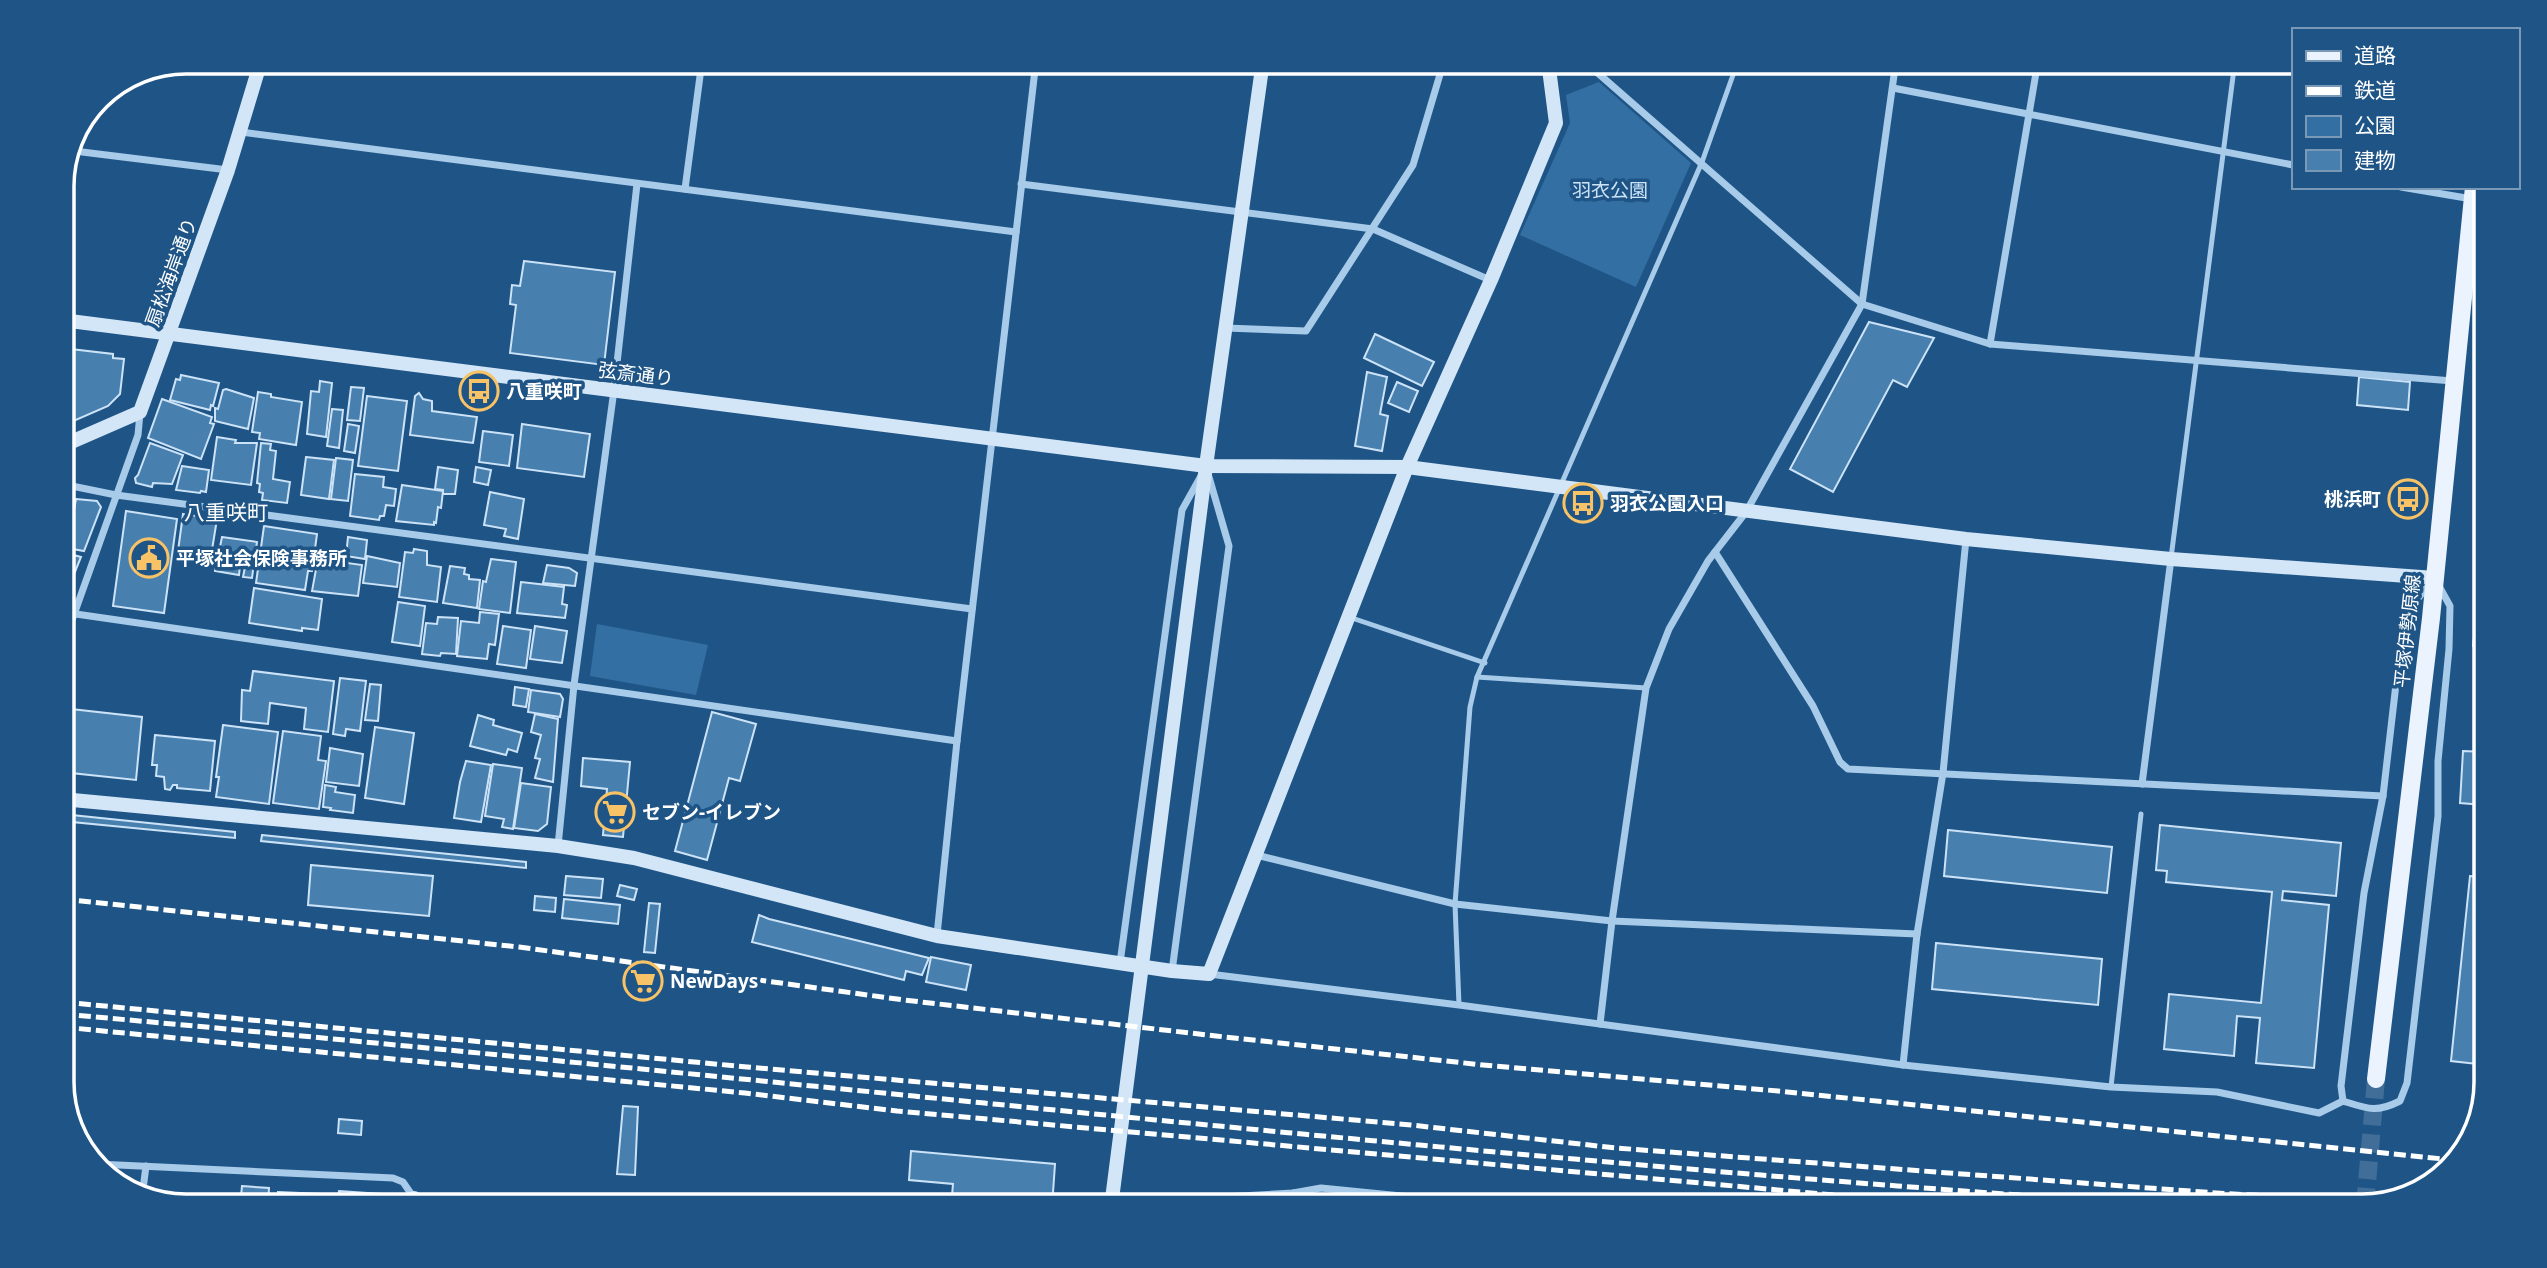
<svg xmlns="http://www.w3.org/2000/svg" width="2547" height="1268" font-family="'Noto Sans','Noto Sans JP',sans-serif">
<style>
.green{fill:#336fa3}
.building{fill:#477fae;stroke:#cce3f7;stroke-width:2}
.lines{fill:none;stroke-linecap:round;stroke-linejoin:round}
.primary-tunnel{stroke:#416e98;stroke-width:18;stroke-dasharray:18 9;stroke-linecap:butt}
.lane{stroke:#a8cbea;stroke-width:5}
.street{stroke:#a8cbea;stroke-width:7}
.secondary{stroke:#d3e6f8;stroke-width:14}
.primary{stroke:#ebf4fe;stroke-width:18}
.rail{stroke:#fff;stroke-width:5;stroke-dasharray:12 5;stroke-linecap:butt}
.labels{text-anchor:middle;stroke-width:7;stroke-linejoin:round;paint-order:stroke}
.park-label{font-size:19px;fill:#cce3f7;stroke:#1f5586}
.street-label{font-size:19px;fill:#fff;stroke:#1f5586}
.poi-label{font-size:19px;font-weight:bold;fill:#fff;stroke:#1f5586;text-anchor:start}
.neighbourhood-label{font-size:21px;fill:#fff;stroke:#1f5586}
.rim{fill:none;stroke:#fff;stroke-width:3.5}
</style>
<rect width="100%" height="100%" fill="#1f5586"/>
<g class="green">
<polygon points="1599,82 1691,163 1636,287 1520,235 1570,123 1566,95"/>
<polygon points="597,624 708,645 696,695 590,676"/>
</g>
<g class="building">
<polygon points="1915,61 1956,61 1954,74 1914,66"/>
<polygon points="524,261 615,272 604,365 510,353 516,305 510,304 512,285 520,286"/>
<polygon points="1869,322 1934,338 1907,387 1893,380 1833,492 1790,469"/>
<polygon points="1375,334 1434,362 1422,386 1364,358"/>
<polygon points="62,348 113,354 113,358 124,359 120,394 108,406 62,426"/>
<polygon points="1367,372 1387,377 1380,414 1388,416 1382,451 1355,446"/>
<polygon points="181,375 219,383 213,406 211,405 210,410 170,400 176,379 180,380"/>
<polygon points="2359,377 2410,382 2408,410 2357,405"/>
<polygon points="320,381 332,383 326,437 307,434 311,391 319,392"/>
<polygon points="1397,382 1418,391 1409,412 1388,403"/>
<polygon points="351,387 364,388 360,421 347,420"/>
<polygon points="226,389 254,398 248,429 215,421 215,408 218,409 223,390"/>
<polygon points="258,392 271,394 271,397 302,402 296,445 259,439 260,433 252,432"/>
<polygon points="419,393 423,399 432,401 432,411 477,417 473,443 410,435 415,396"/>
<polygon points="367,396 407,401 398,471 358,466"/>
<polygon points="162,399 212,417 210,423 214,424 201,459 148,438"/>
<polygon points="332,409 343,410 339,448 327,446"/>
<polygon points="348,424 359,426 355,453 344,451"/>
<polygon points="522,424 590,434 584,477 517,468"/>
<polygon points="483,431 513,435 509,466 479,462"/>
<polygon points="217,437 236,440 235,443 257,443 251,485 211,480"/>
<polygon points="150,443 183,455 172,484 153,483 152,487 136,483 135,478 138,475"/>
<polygon points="261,443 271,444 270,450 276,451 273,479 290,482 287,503 262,500 263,493 259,492 260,484 257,483"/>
<polygon points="306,457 334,460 329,499 301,495"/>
<polygon points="336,458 353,460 348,501 331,499"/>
<polygon points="182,466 209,470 206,492 201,491 200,493 176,490"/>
<polygon points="438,467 458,470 455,494 443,494 443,490 435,489"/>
<polygon points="476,467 491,470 488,485 474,482"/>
<polygon points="355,474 384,477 383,487 396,489 394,506 386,505 384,516 380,516 379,520 350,516"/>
<polygon points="402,485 443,491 441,508 438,507 436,523 434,522 434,525 396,521"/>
<polygon points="490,492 524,499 518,539 504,536 506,529 484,525"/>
<polygon points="76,499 97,501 101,507 84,551 67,548"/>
<polygon points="126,511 177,519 164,613 113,606"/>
<polygon points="183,514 217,519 211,556 178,551"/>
<polygon points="264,526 317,534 312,571 308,571 305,590 256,583"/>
<polygon points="222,537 257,542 252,578 243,577 245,567 240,566 239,575 215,571"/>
<polygon points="348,537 367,540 365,559 346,556"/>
<polygon points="414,549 427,551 427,565 441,567 437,602 399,597 405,552 413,553"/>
<polygon points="2480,550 2486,551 2486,582 2477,581"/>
<polygon points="62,552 81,557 64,599 62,598"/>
<polygon points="319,553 348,558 347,563 362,565 358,596 312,591"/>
<polygon points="367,556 400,563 397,587 363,583"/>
<polygon points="491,559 516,562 510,613 479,609 483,581 486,582"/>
<polygon points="547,565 569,568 577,573 575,586 543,583"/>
<polygon points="450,566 465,568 464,574 469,575 469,579 480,580 477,608 443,603"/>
<polygon points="521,582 564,587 562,604 567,605 565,618 517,613"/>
<polygon points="2479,587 2486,587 2486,647 2473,646"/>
<polygon points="254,588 322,599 318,630 302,628 302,631 249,623"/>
<polygon points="398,602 425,606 420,646 392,642"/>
<polygon points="480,612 499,614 495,645 489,644 487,659 457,656 461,621 479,623"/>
<polygon points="438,617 458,618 456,654 441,653 440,656 422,654 426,623 437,624"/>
<polygon points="503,626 531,630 526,668 497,664"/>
<polygon points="535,626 567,631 562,663 530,659"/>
<polygon points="253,671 334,681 328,732 304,729 306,708 270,703 268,724 241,721 242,690 250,691"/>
<polygon points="340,678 366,681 360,731 346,729 345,736 333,734"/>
<polygon points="370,684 381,685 378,721 365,720"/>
<polygon points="515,687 529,689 526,707 513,705"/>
<polygon points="531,690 560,694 563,699 560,717 528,712"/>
<polygon points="62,708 142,717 136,780 62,772"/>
<polygon points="712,712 756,724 740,781 729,778 707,860 675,851"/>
<polygon points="535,714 558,719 553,782 535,778 540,759 535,758 541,735 531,732"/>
<polygon points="478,715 494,720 493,725 522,733 517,752 508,749 506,755 470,746"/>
<polygon points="223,725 278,732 269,804 216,797 219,777 216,777"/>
<polygon points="375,727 414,733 404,804 365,798"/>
<polygon points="283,731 321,736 318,760 326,761 319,809 273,803"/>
<polygon points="155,735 215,741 210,791 177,788 177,785 173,785 170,790 165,789 164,777 156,776 157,765 152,765"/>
<polygon points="330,748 363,754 359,786 326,782"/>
<polygon points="2463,751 2486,752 2484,805 2460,803"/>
<polygon points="583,758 630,762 623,837 603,835 607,789 581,786"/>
<polygon points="466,761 491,765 481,822 454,818 460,782"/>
<polygon points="493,764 522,768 513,829 502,827 504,819 485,816"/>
<polygon points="521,783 551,787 547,824 538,831 514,828"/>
<polygon points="325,785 336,787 335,792 355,795 353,813 330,810 331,808 323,807"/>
<polygon points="62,814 235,832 235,838 62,821"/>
<polygon points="2160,825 2341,843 2336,896 2283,891 2282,900 2329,905 2314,1068 2256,1063 2260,1018 2237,1016 2234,1056 2164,1049 2169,994 2261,1003 2272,892 2166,882 2167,871 2156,870"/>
<polygon points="1948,830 2112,847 2107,893 1944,876"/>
<polygon points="262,835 526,862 526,868 261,841"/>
<polygon points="311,865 433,876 429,916 308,905"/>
<polygon points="566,876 603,879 601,898 564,895"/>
<polygon points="2470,876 2486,878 2486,1065 2451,1061"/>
<polygon points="620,885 637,889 634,900 617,896"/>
<polygon points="535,896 556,898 555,912 534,910"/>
<polygon points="564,899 620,905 618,924 562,918"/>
<polygon points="649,903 660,904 655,953 644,952"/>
<polygon points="759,915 769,919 929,958 922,975 906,971 904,980 752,942"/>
<polygon points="1936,943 2102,959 2098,1005 1932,989"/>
<polygon points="931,957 971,965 966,990 926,982"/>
<polygon points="623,1106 638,1107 635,1175 617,1174"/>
<polygon points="339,1119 362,1121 361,1135 338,1133"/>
<polygon points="911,1151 1055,1164 1052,1207 951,1207 953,1184 909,1180"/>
<polygon points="242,1186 269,1188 268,1207 240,1207"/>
<polygon points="339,1191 381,1194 381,1207 337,1207"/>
<polygon points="278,1192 322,1194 322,1206 332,1207 278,1207"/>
</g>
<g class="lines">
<polyline class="primary-tunnel" points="2365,1206 2376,1079"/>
<g class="lane">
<polyline points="2171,558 2235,61"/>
<polyline points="1349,617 1485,663"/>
<polyline points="1477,677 1646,688"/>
<polyline points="1459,1005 1455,904 1470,707 1477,677 1702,162 1738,61"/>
<polyline points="2111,1087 2141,814"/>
</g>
<g class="street">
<polyline points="1584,61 1862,304 1990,344 2453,381"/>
<polyline points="1893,88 2293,165"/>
<polyline points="241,132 1016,232"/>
<polyline points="74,151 228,170"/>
<polyline points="1021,184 1373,229 1490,280"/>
<polyline points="2401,187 2472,199"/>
<polyline points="685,189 702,61"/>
<polyline points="1226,328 1306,331 1413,165 1444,61"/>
<polyline points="1990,344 2038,61"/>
<polyline points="62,484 116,495 972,609"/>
<polyline points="1715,552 1813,706 1840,762 1848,769 2383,796"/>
<polyline points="62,612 957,741"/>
<polyline points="62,648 138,435 140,413"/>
<polyline points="2142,784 2171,559"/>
<polyline points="558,846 574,685 614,390 637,184"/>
<polyline points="1256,855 1455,904 1612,921 1917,934"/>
<polyline points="937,935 957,741 1036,61"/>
<polyline points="1120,963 1182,510 1201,476"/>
<polyline points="1172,971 1229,546 1209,477"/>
<path d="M1209 974 1459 1005 1903 1065 2111 1087 2217 1092 2319 1113 2343 1101C2368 1109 2376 1113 2400 1101L2407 1083 2438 816V761L2449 649 2450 606 2439 586"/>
<polyline points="1600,1024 1612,921 1646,688 1669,629 1708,561 1746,512 1862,304 1896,61"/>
<polyline points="1903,1065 1917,934 1943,773 1966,539"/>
<polyline points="2343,1101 2341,1086 2364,893 2383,796 2404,615 2430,584"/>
<polyline points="97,1164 393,1178 403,1182 414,1198 541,1207"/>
<polyline points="142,1197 146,1166"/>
<polyline points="1081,1207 1092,1200 1137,1205 1171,1200 1293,1193 1321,1188 1512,1207"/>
<polyline points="1292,1207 1293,1193"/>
</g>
<g class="secondary">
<polyline points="62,320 1206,466 1407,467 1966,539 2171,559 2435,578"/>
<polyline points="62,446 140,412 228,170 261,61"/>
<polyline points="62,799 558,846 634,858 937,936 1172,971 1209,974 1407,467 1491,280 1556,123 1548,61"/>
<polyline points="410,1207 414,1198"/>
<polyline points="1111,1207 1206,466 1263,61"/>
</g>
<polyline class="primary" points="2376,1079 2431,618 2474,187"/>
<g class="rail">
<polyline points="62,899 519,947 904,1000 1216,1036 1483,1065 1778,1091 2453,1160"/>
<polyline points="62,1002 747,1067 1411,1125 1616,1148 2216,1193 2379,1202"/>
<path d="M62 1014C773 1077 1483 1162 2197 1207"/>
<polyline points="62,1027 745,1093 897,1111 1968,1207"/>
</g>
</g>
<defs>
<g id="bus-ring" transform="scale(2.0125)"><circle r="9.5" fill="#1f5586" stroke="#f8c267" stroke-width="1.5"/><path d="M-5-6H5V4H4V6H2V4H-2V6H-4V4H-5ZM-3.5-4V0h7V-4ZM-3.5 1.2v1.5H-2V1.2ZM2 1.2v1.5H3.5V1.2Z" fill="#f8c267"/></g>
<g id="civic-ring" transform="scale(2.0125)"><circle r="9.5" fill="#1f5586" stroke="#f8c267" stroke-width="1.5"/><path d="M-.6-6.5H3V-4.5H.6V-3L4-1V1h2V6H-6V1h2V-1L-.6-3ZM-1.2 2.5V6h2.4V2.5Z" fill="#f8c267"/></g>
<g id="supermarket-ring" transform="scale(2.0125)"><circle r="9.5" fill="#1f5586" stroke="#f8c267" stroke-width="1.5"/><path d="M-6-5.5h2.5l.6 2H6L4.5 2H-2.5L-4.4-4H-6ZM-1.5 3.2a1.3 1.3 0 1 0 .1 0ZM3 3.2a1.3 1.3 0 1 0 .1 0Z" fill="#f8c267"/></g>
</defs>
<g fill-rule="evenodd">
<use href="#bus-ring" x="479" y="391"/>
<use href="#bus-ring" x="2408" y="499"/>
<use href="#bus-ring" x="1583" y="503"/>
<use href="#civic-ring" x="149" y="558"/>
<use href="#supermarket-ring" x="615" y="812"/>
<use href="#supermarket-ring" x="643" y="981"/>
</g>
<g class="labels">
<g class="park-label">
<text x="1610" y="197">羽衣公園</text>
</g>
<g class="street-label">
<text transform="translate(171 272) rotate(-70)" y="7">扇松海岸通り</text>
<text transform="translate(636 374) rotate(7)" y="7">弦斎通り</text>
<text transform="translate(2407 631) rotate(-84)" y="7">平塚伊勢原線</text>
</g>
<g class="poi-label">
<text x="506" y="398">八重咲町</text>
<text x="2381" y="506" text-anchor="end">桃浜町</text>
<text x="1610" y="510">羽衣公園入口</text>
<text x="176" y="565">平塚社会保険事務所</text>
<text x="642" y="819">セブン-イレブン</text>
<text x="670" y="988">NewDays</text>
</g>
<g class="neighbourhood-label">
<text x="226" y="520">八重咲町</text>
</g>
</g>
<path d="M0 0H2547V1268H0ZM186 74H2362A112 112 0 0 1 2474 186V1082A112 112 0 0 1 2362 1194H186A112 112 0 0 1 74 1082V186A112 112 0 0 1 186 74Z" fill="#1f5586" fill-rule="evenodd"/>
<path class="rim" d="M186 74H2362A112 112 0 0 1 2474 186V1082A112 112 0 0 1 2362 1194H186A112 112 0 0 1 74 1082V186A112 112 0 0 1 186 74Z"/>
<rect x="2292" y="28" width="228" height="161" fill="#1f5586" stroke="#7999b6" stroke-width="2"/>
<rect x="2306" y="51" width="35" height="10" fill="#ebf4fe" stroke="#7999b6" stroke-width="2"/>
<text x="2354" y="63" font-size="21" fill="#ffffff">道路</text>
<rect x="2306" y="86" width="35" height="10" fill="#ffffff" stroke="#7999b6" stroke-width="2"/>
<text x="2354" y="98" font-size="21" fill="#ffffff">鉄道</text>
<rect x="2306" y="116" width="35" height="21" fill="#336fa3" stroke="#7999b6" stroke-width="2"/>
<text x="2354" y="133" font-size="21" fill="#ffffff">公園</text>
<rect x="2306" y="150" width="35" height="21" fill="#477fae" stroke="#7999b6" stroke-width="2"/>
<text x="2354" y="168" font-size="21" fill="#ffffff">建物</text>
</svg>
